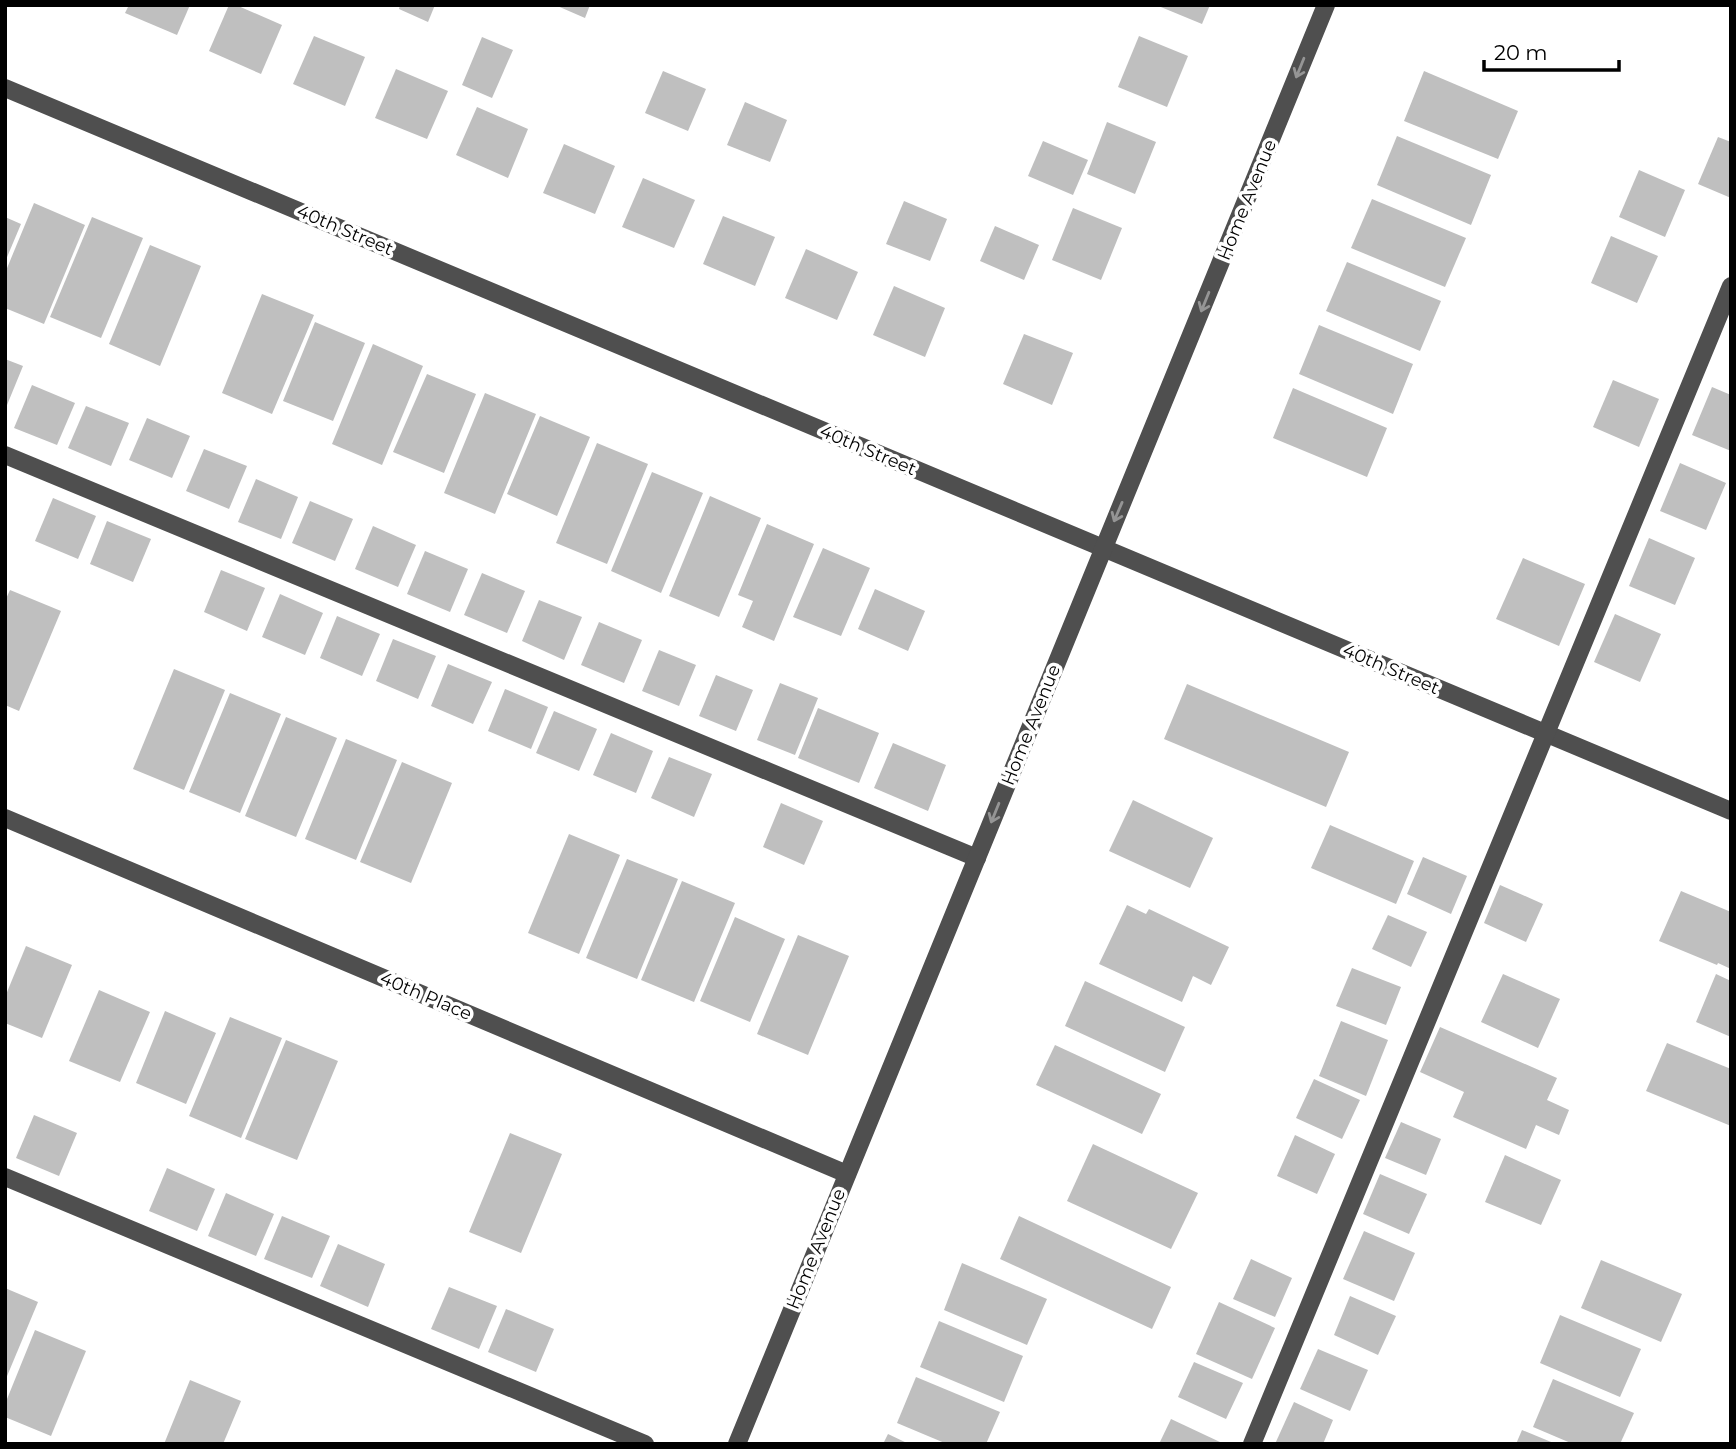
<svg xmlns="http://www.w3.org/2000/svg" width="1736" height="1449" font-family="Montserrat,sans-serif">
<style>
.building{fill:#bfbfbf}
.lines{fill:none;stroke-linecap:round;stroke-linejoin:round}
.minor{stroke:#4f4f4f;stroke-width:18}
.oneway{stroke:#959595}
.labels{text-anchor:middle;stroke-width:7;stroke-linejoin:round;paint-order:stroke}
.street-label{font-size:18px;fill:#000;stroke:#fff}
</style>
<rect width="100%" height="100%" fill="#fff"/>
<g class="building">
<polygon points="129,5 190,5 177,35 125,13"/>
<polygon points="229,5 236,5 282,25 261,74 209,51"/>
<polygon points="400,5 435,5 428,22 399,9"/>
<polygon points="555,5 590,5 585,18"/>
<polygon points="1156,5 1210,5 1202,24"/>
<polygon points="314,36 365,57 345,106 293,84"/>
<polygon points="1139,36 1188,56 1167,107 1118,87"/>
<polygon points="482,37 513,50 492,98 462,85"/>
<polygon points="396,69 448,91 427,139 375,118"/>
<polygon points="663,71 706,89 688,131 645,113"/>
<polygon points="1424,71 1518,111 1498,159 1404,121"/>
<polygon points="745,102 787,120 770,162 727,145"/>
<polygon points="477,107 528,129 508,178 456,155"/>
<polygon points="1107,122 1156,142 1135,194 1087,174"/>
<polygon points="1397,136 1491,175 1471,225 1377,185"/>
<polygon points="1718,137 1731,142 1731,198 1698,184"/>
<polygon points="1043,141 1088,160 1073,195 1028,176"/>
<polygon points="564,144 615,166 595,214 543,193"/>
<polygon points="1639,170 1685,190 1665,237 1619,217"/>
<polygon points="643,178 695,200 674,248 622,227"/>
<polygon points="1372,199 1466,238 1445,287 1351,248"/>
<polygon points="904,201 947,219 930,261 886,244"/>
<polygon points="34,203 85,225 44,324 5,308 5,273"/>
<polygon points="1073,208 1122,228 1101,280 1052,260"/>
<polygon points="723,216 775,237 755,286 703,264"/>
<polygon points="5,217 21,224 5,262"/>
<polygon points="92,217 143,238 101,338 50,317"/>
<polygon points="995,226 1039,245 1024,280 980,261"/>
<polygon points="1611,236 1658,256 1637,303 1591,283"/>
<polygon points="150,245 201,266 160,366 109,344"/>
<polygon points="806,249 858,272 837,320 785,298"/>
<polygon points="1347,262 1441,301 1420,351 1326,311"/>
<polygon points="894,286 945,308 925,357 873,335"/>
<polygon points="262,294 314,315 272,414 222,393"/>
<polygon points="315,322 365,343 333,421 283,401"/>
<polygon points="1319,325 1413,364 1393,414 1299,374"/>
<polygon points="1024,334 1073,353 1052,405 1003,384"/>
<polygon points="373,344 423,366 382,465 332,444"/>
<polygon points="5,359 23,366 5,410"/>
<polygon points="427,374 476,394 444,473 393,452"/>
<polygon points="1613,380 1659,399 1639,447 1593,427"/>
<polygon points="32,385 75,403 57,445 14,428"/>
<polygon points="1712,387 1731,395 1731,451 1692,435"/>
<polygon points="1293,388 1387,428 1367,477 1273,438"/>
<polygon points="485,393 536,414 495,514 444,493"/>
<polygon points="86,406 129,423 111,466 68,448"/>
<polygon points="540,416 590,437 557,516 507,494"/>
<polygon points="147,418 190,436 172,478 129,460"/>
<polygon points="597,443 648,464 607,564 556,543"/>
<polygon points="204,449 247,466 229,509 186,491"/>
<polygon points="1680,463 1726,483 1706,530 1660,511"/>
<polygon points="652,472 703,493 661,593 611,571"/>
<polygon points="256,479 298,497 281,539 238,522"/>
<polygon points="710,496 761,518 719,617 669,596"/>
<polygon points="53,498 96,516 78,559 35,541"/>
<polygon points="310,501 353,519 335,561 292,543"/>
<polygon points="107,521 151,539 133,582 90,564"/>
<polygon points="767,524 814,544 774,641 742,627 753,601 738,595"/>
<polygon points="373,526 416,545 398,587 355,569"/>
<polygon points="1649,538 1695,558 1675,605 1629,586"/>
<polygon points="823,548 870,568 841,636 793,617"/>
<polygon points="425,551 468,569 450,612 407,594"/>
<polygon points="1523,558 1585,584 1559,646 1496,619"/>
<polygon points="221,570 265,588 247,631 204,612"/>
<polygon points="482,573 525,591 507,633 464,615"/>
<polygon points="875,589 925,611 908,651 858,629"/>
<polygon points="10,590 61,611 19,711 5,705 5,601"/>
<polygon points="280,594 323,613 305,655 262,637"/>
<polygon points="539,600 582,617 564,660 522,641"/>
<polygon points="1615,614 1661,634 1640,682 1594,662"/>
<polygon points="337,616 380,634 362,676 320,658"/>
<polygon points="599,622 642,640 624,683 581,665"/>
<polygon points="393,639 436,656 418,699 376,681"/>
<polygon points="659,650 696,665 679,706 642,691"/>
<polygon points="448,664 492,682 473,724 431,706"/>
<polygon points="174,669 225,690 184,790 133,769"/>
<polygon points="716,675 753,690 736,731 699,716"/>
<polygon points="780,683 818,698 795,755 757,740"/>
<polygon points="1187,684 1349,752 1326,807 1164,739"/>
<polygon points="505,689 548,707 531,749 488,731"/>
<polygon points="230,693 281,714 240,813 189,792"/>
<polygon points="818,708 879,733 859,783 798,758"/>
<polygon points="554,711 597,729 579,771 536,753"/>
<polygon points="286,717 337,738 296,837 245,816"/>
<polygon points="611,733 653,751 636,793 593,775"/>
<polygon points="346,739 397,760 356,860 305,839"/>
<polygon points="893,743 946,765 928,811 874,788"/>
<polygon points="669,757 712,774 694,817 651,798"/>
<polygon points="402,762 452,783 411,883 360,862"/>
<polygon points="1133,800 1213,838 1190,888 1109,851"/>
<polygon points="781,803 823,821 804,865 763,847"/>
<polygon points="1330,825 1414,861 1396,904 1311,868"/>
<polygon points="569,834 620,855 579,954 528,933"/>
<polygon points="1423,857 1467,876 1451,914 1407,894"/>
<polygon points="627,859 678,879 637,979 586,958"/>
<polygon points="682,881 735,903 694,1002 641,980"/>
<polygon points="1500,885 1543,904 1526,942 1484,923"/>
<polygon points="1681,891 1731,912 1731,969 1718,963 1717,965 1659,941"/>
<polygon points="1127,905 1146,914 1149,909 1229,947 1211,985 1193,976 1182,1002 1099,964"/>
<polygon points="1388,915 1427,932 1411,967 1372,949"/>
<polygon points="735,917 785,939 750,1022 700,1001"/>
<polygon points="798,935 849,956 808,1055 757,1034"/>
<polygon points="26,946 72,965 42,1038 5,1023 5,997"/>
<polygon points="1352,968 1401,987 1386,1025 1336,1006"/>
<polygon points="1503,974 1560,999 1538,1048 1481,1022"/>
<polygon points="1716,974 1731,981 1731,1037 1696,1022"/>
<polygon points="1085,981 1185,1027 1165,1072 1065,1026"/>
<polygon points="99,990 150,1012 120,1082 69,1061"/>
<polygon points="165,1011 216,1033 186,1104 136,1083"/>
<polygon points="230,1017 282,1038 241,1138 189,1116"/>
<polygon points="1341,1021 1388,1040 1366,1096 1319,1076"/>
<polygon points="1440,1027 1557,1078 1547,1100 1569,1110 1559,1135 1536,1125 1526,1149 1453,1117 1464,1092 1420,1072"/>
<polygon points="286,1040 338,1061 297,1160 245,1139"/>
<polygon points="1667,1043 1731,1069 1731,1126 1646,1091"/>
<polygon points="1055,1045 1161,1094 1142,1134 1036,1085"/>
<polygon points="1314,1079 1360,1100 1342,1139 1296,1118"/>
<polygon points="34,1115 77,1133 59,1176 16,1158"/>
<polygon points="1401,1122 1441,1139 1426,1175 1385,1158"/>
<polygon points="510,1133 562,1154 521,1253 469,1232"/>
<polygon points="1295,1135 1335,1154 1317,1194 1277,1176"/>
<polygon points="1093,1144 1198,1193 1171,1249 1067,1201"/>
<polygon points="1505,1155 1561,1180 1541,1225 1485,1202"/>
<polygon points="167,1168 215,1189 197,1231 149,1211"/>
<polygon points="1380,1174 1427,1194 1409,1234 1363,1214"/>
<polygon points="226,1193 274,1214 256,1256 208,1236"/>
<polygon points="282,1216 330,1236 312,1278 264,1259"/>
<polygon points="1019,1216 1171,1287 1152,1329 1000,1259"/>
<polygon points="1364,1231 1415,1253 1394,1301 1343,1279"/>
<polygon points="338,1244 385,1264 368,1307 320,1286"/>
<polygon points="1251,1259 1292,1278 1275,1317 1233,1299"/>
<polygon points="1601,1260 1682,1294 1661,1342 1581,1308"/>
<polygon points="962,1263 1047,1299 1027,1345 944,1310"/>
<polygon points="449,1287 497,1306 479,1349 431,1329"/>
<polygon points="5,1288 38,1302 5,1381"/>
<polygon points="1350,1296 1396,1316 1378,1355 1334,1335"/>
<polygon points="1219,1302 1275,1328 1252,1379 1196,1354"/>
<polygon points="506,1309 554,1329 536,1372 488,1352"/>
<polygon points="1560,1315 1641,1349 1620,1397 1540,1363"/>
<polygon points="939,1321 1023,1356 1004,1402 920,1367"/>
<polygon points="35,1330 86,1351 51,1436 5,1417 5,1404"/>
<polygon points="1318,1349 1368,1370 1350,1411 1300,1389"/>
<polygon points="1194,1362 1243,1383 1226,1419 1178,1397"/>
<polygon points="916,1377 1000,1412 986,1444 947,1444 897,1423"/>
<polygon points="1553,1379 1634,1413 1620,1444 1573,1444 1533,1427"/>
<polygon points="190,1380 241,1401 223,1444 164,1444"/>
<polygon points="1294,1402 1333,1420 1323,1444 1275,1444"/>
<polygon points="1171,1419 1220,1442 1219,1444 1159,1444"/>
<polygon points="1522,1430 1556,1444 1516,1444"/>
<polygon points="888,1434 909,1444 883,1444"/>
</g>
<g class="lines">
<g class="minor">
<polyline points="5,88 1731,811"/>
<polyline points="5,455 977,858"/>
<polyline points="5,818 847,1174"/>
<polyline points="5,1177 645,1444"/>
<polyline points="737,1444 1326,5"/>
<polyline points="1252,1444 1731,286"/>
</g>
</g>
<defs><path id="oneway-shaft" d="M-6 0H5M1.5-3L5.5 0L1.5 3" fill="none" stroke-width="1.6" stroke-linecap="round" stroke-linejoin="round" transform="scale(1.75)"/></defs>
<g class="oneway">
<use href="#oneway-shaft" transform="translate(1300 68) rotate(112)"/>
<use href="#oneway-shaft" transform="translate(1205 302) rotate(112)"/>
<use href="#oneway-shaft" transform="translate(1118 512) rotate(113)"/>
<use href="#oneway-shaft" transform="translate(995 813) rotate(112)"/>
</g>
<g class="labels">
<g class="street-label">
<text transform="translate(1247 200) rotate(-68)" y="6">Home Avenue</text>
<text transform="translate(345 230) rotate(23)" y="6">40th Street</text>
<text transform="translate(868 450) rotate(23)" y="6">40th Street</text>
<text transform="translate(1391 669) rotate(23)" y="6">40th Street</text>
<text transform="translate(1031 725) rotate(-68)" y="6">Home Avenue</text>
<text transform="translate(426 996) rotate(23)" y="6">40th Place</text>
<text transform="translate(816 1249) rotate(-68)" y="6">Home Avenue</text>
</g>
</g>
<rect width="1736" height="1449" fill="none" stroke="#000000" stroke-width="14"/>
<path d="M1484 60v10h135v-10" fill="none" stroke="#000000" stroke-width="3.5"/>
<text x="1494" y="60" font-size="21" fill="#000000" stroke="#ffffff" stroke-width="5" paint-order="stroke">20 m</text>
</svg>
